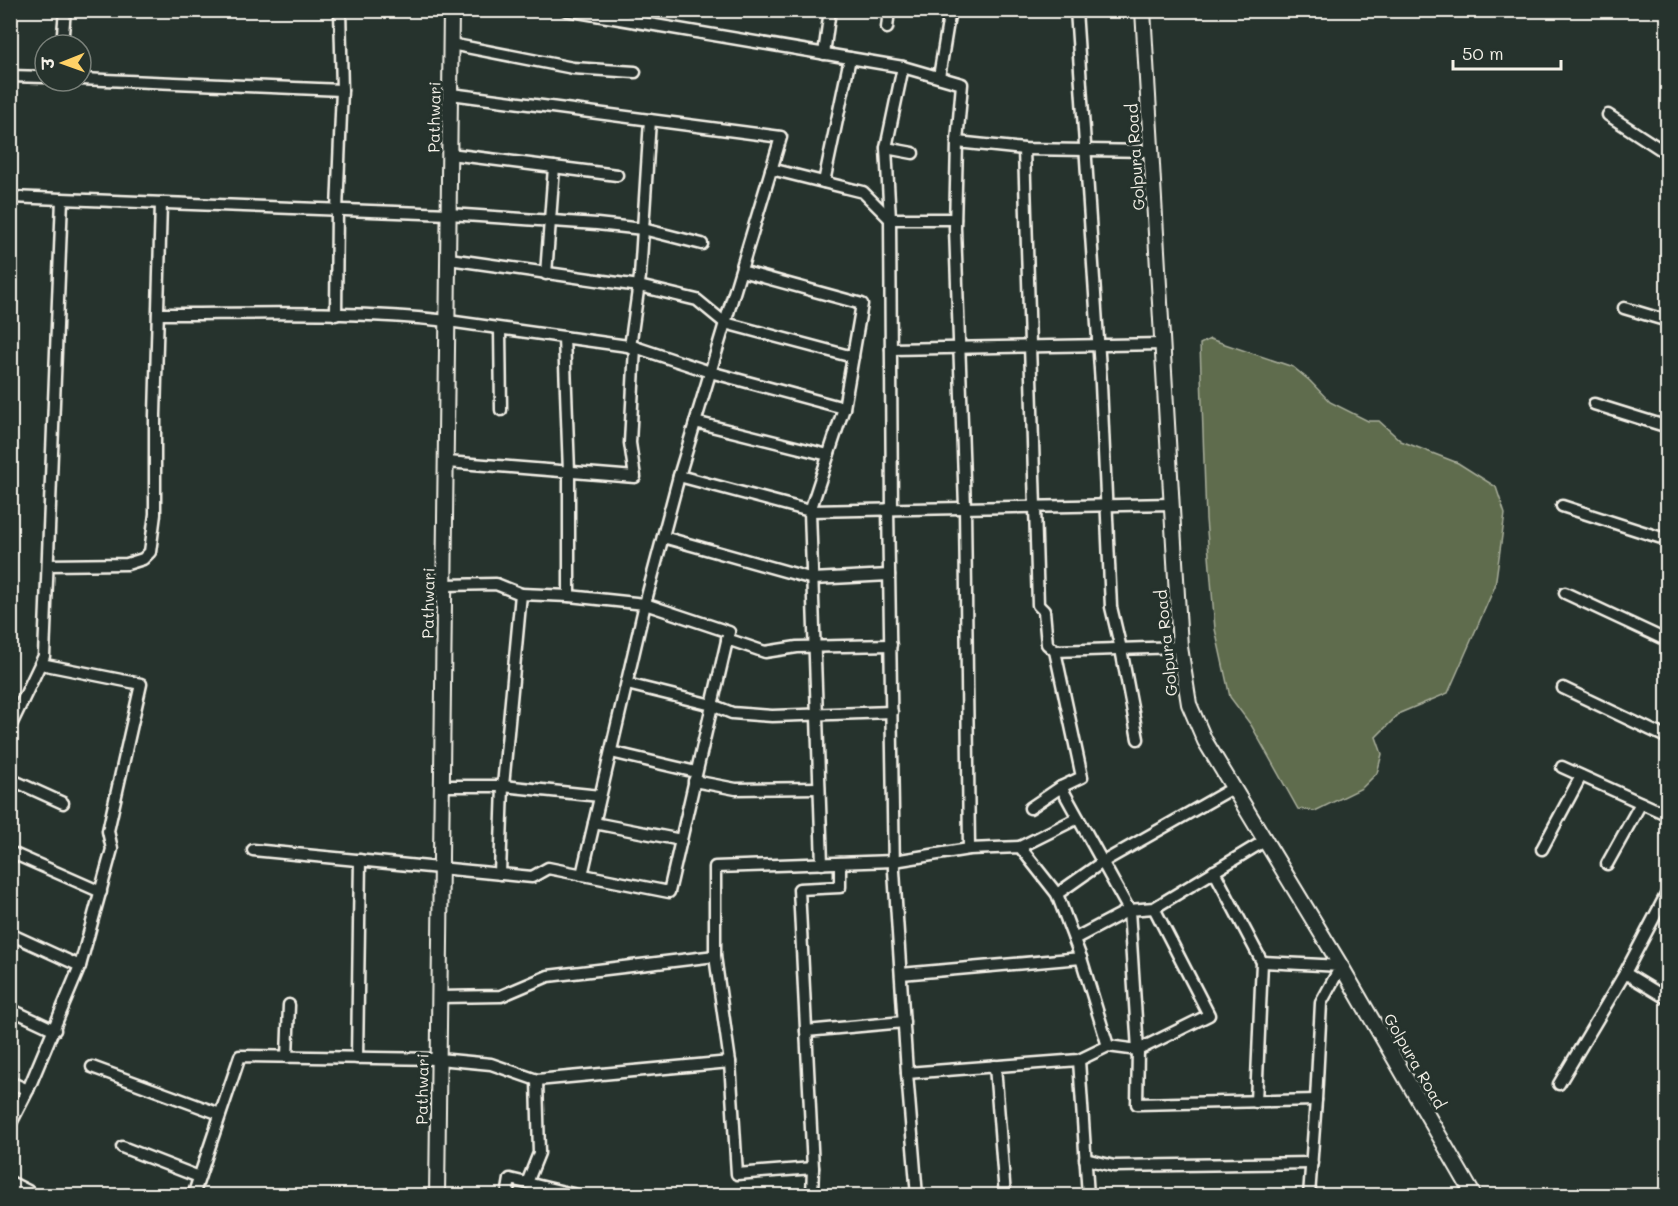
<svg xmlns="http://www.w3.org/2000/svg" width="1678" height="1206" font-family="Mali,'Playpen Sans Deva',sans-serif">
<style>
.green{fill:#5e6c4e;stroke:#a9ae9b;stroke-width:1.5}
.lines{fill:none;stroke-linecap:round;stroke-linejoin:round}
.minor-casing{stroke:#f4f1e8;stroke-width:15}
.tertiary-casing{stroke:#f4f1e8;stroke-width:18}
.minor{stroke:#26332d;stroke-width:10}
.tertiary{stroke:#26332d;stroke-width:14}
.labels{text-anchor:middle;stroke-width:6;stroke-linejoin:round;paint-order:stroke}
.street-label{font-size:16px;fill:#f4f1e8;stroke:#26332d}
</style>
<rect width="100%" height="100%" fill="#26332d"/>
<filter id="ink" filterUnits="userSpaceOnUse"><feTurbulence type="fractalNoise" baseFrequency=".0167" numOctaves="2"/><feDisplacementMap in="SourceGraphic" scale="12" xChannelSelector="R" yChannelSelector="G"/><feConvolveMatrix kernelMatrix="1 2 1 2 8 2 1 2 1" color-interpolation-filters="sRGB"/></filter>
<g filter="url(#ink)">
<polygon class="green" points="1210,339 1293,367 1310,381 1330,402 1368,421 1379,421 1401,441 1458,463 1496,487 1505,514 1495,586 1448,693 1400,713 1376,737 1382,754 1377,773 1362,788 1315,811 1298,809 1251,725 1230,697 1215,629 1206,519 1200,344"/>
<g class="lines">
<g class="minor-casing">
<g id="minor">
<polyline points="566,10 903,67 962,84 957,142 955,228 965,507 969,849"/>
<polyline points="1076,10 1101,384 1111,607 1121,649 1138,739"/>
<polyline points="887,28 889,10"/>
<polyline points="451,44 573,68 635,72"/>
<polyline points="62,45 65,10"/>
<polyline points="824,54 830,10"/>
<polyline points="903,67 886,148 913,153"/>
<polyline points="10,76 45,77"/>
<polyline points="939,77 950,10"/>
<polyline points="81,79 342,90"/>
<polyline points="451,94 781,137 679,476 645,604 582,875"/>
<polyline points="1608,115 1668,154"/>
<polyline points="957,142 1024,149 1150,151"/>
<polyline points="886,148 890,219"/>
<polyline points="1024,149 1038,605 1044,611 1047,644 1055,651 1082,777 1061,787 1030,808"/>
<polyline points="450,154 617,175"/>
<polyline points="771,169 863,192 890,219"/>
<polyline points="824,182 850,58"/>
<polyline points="10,197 449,214 597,224 643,229 702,244"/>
<polyline points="449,259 639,286 697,300 725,323 853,357"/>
<polyline points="741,271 862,304 844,408 810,511 822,864"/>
<polyline points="546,274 554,167"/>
<polyline points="1624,308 1668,321"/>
<path d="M158 314C254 314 352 310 448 321L635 347 710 372 844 408"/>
<polyline points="336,315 337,210 342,90 340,10"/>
<polyline points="500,329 501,410"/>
<polyline points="564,337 569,472 569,596"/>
<polyline points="630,347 640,276 650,120"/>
<polyline points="891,349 1163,344"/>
<polyline points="1594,404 1668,427"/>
<polyline points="695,422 828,455"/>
<polyline points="447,462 635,477 630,443 635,347"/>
<polyline points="679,476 810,511 1172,504"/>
<polyline points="1562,506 1668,540"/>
<polyline points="888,509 894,871 907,1073 917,1196"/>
<polyline points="892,509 890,219 955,219"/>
<polyline points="663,537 813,579 889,575"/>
<polyline points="48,565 127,564 143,559 150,552 155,514 155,415 161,203"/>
<polyline points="445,585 496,584 521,594 503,786 500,874"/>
<polyline points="1565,593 1668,641"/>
<polyline points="727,639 765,652 797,647 891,645"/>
<polyline points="1055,651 1180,647"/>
<polyline points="627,684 712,705 732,713 772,716 892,712"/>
<polyline points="1563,688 1668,738"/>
<polyline points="10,727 44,656 62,199"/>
<polyline points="611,752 696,772"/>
<polyline points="1562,767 1668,815"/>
<polyline points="10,779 63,803"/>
<polyline points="694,781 736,789 819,788"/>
<polyline points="443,786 503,786 600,796"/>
<polyline points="1061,787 1129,910 1138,1050 1137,1104 1316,1100"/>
<polyline points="594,823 681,840"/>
<polyline points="1020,847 1078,818"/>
<polyline points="1542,849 1581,776"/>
<polyline points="253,850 532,877 548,868 669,892 729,632 645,604 569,596 521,594"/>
<polyline points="10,852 101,892"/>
<polyline points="1607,864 1641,803"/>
<polyline points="1214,871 1262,962 1256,1102"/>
<polyline points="1057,894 1101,863 1233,788"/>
<polyline points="10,934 80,966"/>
<polyline points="1074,939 1129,910 1154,908 1266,840"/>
<polyline points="1262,962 1341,966 1321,1003 1316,1100 1309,1196"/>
<polyline points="1625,973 1668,999"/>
<polyline points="901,974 1081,958"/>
<polyline points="440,997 501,996 548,976 715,956"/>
<polyline points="10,1009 55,1030"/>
<polyline points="806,1031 904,1022"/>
<polyline points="287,1057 289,1005"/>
<polyline points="357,1058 360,860"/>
<polyline points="1079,1060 1088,1196"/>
<polyline points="995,1066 1005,1196"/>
<polyline points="92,1067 220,1114"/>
<polyline points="907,1073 1079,1060 1108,1046 1138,1050 1209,1015 1154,908"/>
<polyline points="10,1082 28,1090"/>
<polyline points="1559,1084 1625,973 1668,891"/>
<polyline points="10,1125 28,1090 80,966 112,849 108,831 141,684 41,664"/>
<polyline points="122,1147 199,1177"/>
<polyline points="1085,1159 1114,1166 1312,1163"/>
<polyline points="813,1168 737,1174 730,1062 715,956 715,867 894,861 969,849 1020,847 1057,894 1081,958 1108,1046"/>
<polyline points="10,1182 28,1191"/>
<polyline points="527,1183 539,1153 537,1080"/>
<polyline points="193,1196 240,1056 439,1059 491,1064 537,1080 730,1062"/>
<polyline points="507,1196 510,1179 581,1196"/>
<polyline points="624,1196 634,1196"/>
<polyline points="812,1196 813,1168 799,889 840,887 840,863"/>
</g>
</g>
<g class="tertiary-casing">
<g id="tertiary">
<polyline points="1143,10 1180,647 1189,704 1205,741 1341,966 1474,1196"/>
<polyline points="437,1196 451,10"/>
</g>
</g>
<use href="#minor" class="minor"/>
<use href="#tertiary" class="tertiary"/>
</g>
</g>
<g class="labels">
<g class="street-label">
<text transform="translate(434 117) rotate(-89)" y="6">Pathwari</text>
<text transform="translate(1135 157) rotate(-94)" y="6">Golpura Road</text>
<text transform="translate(428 603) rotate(-89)" y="6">Pathwari</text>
<text transform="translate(1166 643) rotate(-96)" y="6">Golpura Road</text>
<text transform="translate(1415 1061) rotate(60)" y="6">Golpura Road</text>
<text transform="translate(422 1089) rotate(-89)" y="6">Pathwari</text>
</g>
</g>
<rect width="1678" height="1206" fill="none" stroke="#26332d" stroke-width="36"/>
<rect x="18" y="18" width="1642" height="1170" fill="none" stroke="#f4f1e8" stroke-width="2" filter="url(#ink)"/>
<g transform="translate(63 63) rotate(269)"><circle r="28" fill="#26332d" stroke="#787f78" stroke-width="1.5"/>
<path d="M0-4.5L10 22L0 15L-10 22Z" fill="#ffd166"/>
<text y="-9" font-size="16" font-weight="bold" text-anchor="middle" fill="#f4f1e8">उ</text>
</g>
<path d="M1453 60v9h108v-9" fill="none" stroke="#f4f1e8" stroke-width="3"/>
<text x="1462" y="60" font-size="18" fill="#f4f1e8" stroke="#26332d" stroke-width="4.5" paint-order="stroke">50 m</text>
</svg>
